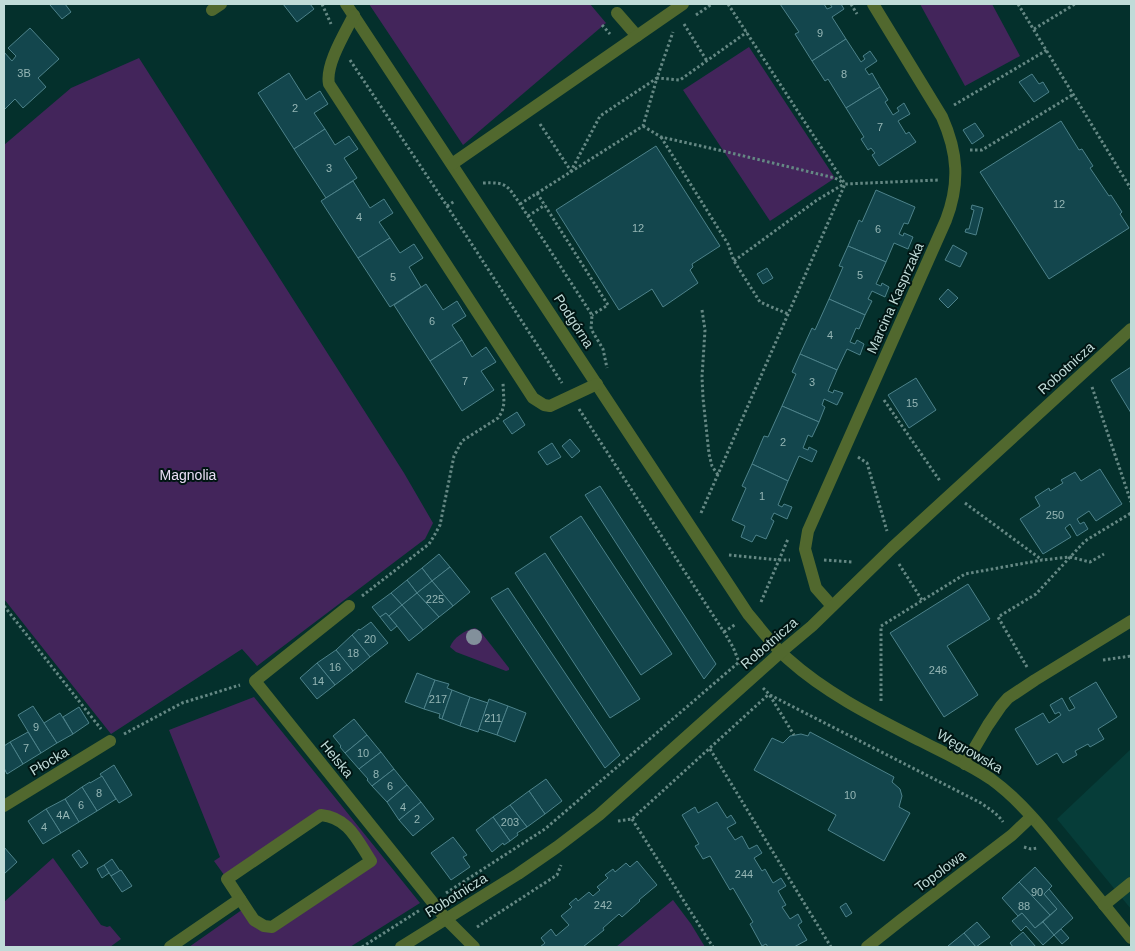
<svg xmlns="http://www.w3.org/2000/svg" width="1135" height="951" font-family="Helvetica,sans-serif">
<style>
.built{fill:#063d39}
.green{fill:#43255b}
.building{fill:#13464d;stroke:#4d828a}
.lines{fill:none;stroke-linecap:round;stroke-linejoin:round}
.path{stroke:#658884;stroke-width:3;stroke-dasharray:2.5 2.5;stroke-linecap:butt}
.minor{stroke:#51682e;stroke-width:12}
.tree{fill:#82909b}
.labels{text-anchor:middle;stroke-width:4;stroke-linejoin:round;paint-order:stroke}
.number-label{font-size:11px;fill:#95b6b5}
.street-label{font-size:14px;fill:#c0dbd8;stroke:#011513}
.park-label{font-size:14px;fill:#eadff6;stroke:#011513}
</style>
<rect width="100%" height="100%" fill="#04302c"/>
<polygon class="built" points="1131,749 1131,909 1057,819"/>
<g class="green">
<polygon points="369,4 590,4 606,23 463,145"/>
<polygon points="920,4 992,4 1020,56 965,86"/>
<polygon points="749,47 835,178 770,221 683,90"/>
<polygon points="139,58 404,473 433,523 425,539 257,666 242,649 111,734 4,599 4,145 71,88"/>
<path d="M475 628 480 631 509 668V670L506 671 456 652 450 647C453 638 465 630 475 628Z"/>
<polygon points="254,697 420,903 350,947 189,947 246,907 264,926 371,861 347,826 321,815 227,879 214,861 220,857 169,730"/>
<polygon points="53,858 101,925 107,927 110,926 121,939 110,947 4,947 4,902"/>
<polygon points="673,900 691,924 705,947 616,947"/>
</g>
<g class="building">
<polygon points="52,4 65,4 71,12 62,19 50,5"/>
<polygon points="283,4 310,4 314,9 297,22"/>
<polygon points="780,4 824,4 827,9 832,7 830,4 841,4 844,9 832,17 846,39 812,61 795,34 799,32"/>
<polygon points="30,28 59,59 38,78 46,87 23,108 15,99 4,110 4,68 5,67 4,66 4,52 12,61 16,56 8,48"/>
<polygon points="846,39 861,62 865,59 863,56 870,51 877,61 865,69 869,75 872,73 880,87 846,108 828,79 825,81 812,61"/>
<polygon points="289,73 306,100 320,91 328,104 314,113 325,129 294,149 258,93"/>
<polygon points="1032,74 1039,84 1043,82 1049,92 1034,102 1019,82"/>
<polygon points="880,87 888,100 885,102 893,115 899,111 897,108 904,103 910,114 898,121 906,134 909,132 916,142 879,166 872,155 875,153 871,148 868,150 861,139 864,137 846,108"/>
<polygon points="1061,121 1079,150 1082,149 1093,166 1090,168 1109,196 1111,195 1122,212 1120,214 1129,228 1049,279 980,172"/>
<polygon points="975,123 984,136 972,144 963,130"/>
<polygon points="325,129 335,145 349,136 358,149 344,158 357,178 326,198 294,149"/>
<polygon points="656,146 720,246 692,264 693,267 690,270 698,283 663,307 652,289 619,310 556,210"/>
<polygon points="353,181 370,208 384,199 393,213 379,222 390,238 358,258 321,201"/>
<polygon points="876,190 915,207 908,224 904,223 899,234 903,236 904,233 913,237 908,249 894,243 886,262 848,246 859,220 862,222"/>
<polygon points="972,205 983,208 976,235 965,232 966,229 969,229 974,210 971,209"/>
<polygon points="390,238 400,253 414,244 423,258 409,267 421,287 390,307 358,258"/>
<polygon points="953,245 967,253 960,267 945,260"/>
<polygon points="848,246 886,262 876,284 881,286 882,283 889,287 885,297 872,291 868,299 872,301 865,315 829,299 843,267 839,266"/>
<polygon points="767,268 773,278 763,284 757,274"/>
<polygon points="426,284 443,310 457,301 466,316 452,325 462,340 430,361 394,305"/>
<polygon points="948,289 958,298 948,308 939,299"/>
<polygon points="829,299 865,315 859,329 856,328 850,342 855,344 857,340 864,344 860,355 847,349 837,370 800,354 812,328 815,330"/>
<polygon points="462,340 472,357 486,347 496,362 481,371 494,390 462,411 430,361"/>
<polygon points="800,354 837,370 828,391 833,393 834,390 843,393 837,405 824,399 822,405 825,407 819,422 782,406 796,374 792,372"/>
<polygon points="1131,367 1131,413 1111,380"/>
<polygon points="916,378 936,410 909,428 888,395"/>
<polygon points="782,406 819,422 812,437 808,435 803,448 808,450 809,447 817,451 812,462 799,456 788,481 752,464 764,436 768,437"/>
<polygon points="517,412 525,425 512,434 503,421"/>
<polygon points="570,439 580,451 572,458 562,446"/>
<polygon points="552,443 561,457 547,465 538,452"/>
<polygon points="752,464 788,481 778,505 782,507 784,504 792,507 787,519 774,513 771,519 774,521 766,539 756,535 752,542 741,537 745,526 732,520 746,488 742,486"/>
<polygon points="1100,469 1122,504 1096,521 1089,511 1077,519 1080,524 1084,522 1088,529 1077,536 1070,524 1065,528 1071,537 1043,554 1020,519 1040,506 1035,497 1049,488 1050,491 1063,483 1061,480 1075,472 1081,481"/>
<polygon points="600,486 716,664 704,679 585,495"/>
<polygon points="581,516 672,654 641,675 550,537"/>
<polygon points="545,553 640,699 610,718 515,573"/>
<polygon points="439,554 450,567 432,581 422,568"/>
<polygon points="450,567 470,592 453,606 432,581"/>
<polygon points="422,568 432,581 417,593 407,580"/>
<polygon points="407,580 417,593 402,605 391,593"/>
<polygon points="432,581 453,606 439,617 417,593"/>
<polygon points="968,584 990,619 947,646 978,695 944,717 890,633"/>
<polygon points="508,588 620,755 605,768 491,598"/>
<polygon points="391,593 402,605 389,616 386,613 380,617 372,607"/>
<polygon points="417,593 439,617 423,630 402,605"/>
<polygon points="402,605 423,630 409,641 389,616"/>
<polygon points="386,613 397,626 391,631 380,617"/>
<polygon points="371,622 388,643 370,657 352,635 359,629 360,630"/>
<polygon points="352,635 370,657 353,671 336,650"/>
<polygon points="336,650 353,671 335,685 317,663"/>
<polygon points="317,663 335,685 317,699 300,678"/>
<polygon points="417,673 435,680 424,709 405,702"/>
<polygon points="435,680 449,684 447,688 452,690 442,719 439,718 440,714 424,709"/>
<polygon points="1096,682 1117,717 1098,729 1104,739 1090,747 1088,744 1075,751 1077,755 1063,763 1057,753 1037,765 1015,729 1043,713 1049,723 1061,715 1059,712 1055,714 1050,705 1062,698 1069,711 1075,708 1069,698"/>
<polygon points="452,690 470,697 460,726 442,719"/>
<polygon points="470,697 488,703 478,732 460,726"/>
<polygon points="489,699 508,706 497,735 479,729"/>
<polygon points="33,706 57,743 41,753 18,715"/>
<polygon points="508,706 526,713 515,742 497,735"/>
<polygon points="79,707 89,723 73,734 63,717"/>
<polygon points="60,713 73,734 57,743 44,723"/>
<polygon points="354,719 367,735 345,753 340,747 341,746 333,736"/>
<polygon points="28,732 41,753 23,764 10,742"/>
<polygon points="810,732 894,777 892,782 900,789 902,796 899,807 910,813 884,861 828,830 836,815 754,770 772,738 783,743 790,736 801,734 808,736"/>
<polygon points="367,735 381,752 359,769 345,753"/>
<polygon points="10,742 23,764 7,774 4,768 4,746"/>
<polygon points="381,752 394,769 372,786 367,780 368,779 359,769"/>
<polygon points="114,765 132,795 119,803 100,774"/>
<polygon points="394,769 407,785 387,802 372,786"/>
<polygon points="102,776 116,799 97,811 82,787 90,782 90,783"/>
<polygon points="546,779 562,801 545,814 529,791"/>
<polygon points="407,785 421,802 399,820 387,802"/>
<polygon points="82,787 97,811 79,822 65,799"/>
<polygon points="529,791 545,814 527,827 510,805"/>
<polygon points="65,799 79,822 61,833 46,809"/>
<polygon points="421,802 434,819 413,836 399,820"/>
<polygon points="717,802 727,818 731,815 736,823 727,828 735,840 742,836 749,849 757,845 762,853 754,858 762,871 765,869 773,883 781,878 786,886 778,891 786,905 782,907 790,919 798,914 802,922 798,925 807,940 794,947 768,947 766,944 762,946 750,924 753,922 733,888 730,890 710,856 703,859 695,846 699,844 682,815 695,807 698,813"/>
<polygon points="510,805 527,827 517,833 518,835 510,841 493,817"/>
<polygon points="46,809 61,833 43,844 28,821"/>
<polygon points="493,817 510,841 504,845 503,843 492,852 476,830"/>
<polygon points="453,837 467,855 463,857 470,867 451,880 431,853"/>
<polygon points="4,847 17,862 4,874"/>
<polygon points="79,850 88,863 81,868 72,855"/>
<polygon points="112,859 120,871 111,876 104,865"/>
<polygon points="637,861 657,885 639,900 640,901 622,917 619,914 603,928 604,930 583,947 540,947 545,943 541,938 551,929 556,936 569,925 561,916 572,907 569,904 576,898 578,901 589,892 593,896 600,890 597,887 608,878 605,875 613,869 615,872 626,863 630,867"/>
<polygon points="104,865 109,873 102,878 97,869"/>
<polygon points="1035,867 1052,886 1044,894 1057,909 1050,915 1019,882"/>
<polygon points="121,870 132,886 122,892 111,876"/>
<polygon points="1019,882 1050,915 1035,928 1022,913 1018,916 1002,898"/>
<polygon points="1049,889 1073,918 1054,935 1043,922 1057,909 1044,894"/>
<polygon points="846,903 852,913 846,917 840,907"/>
<polygon points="1022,913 1035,928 1043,922 1054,935 1043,945 1026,926 1021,931 1012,921"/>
<polygon points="977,922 990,937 976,947 964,933"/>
<polygon points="1061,929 1069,938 1062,944 1054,935"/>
<polygon points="1023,932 1036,947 1013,947 1010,943"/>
<polygon points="964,933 976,947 948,947 948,946"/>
</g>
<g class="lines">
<g class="path">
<polyline points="322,4 331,24"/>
<polyline points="728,4 845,184 939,180"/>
<polyline points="851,4 857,14"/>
<polyline points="1018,4 1131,189"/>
<polyline points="696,15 712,4"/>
<polyline points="684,24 707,61"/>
<polyline points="602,25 610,34"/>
<polyline points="1034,29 1075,4"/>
<polyline points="350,60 447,206 562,383"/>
<polyline points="954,105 1047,50"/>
<polyline points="540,124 571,171 600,116 657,78 673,32"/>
<polyline points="643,126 661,137 723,151 835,178 844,183"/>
<polyline points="661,137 728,244 734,261 760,302 788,314"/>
<polyline points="970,150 982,150 1074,94"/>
<path d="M483 183C507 182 507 185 520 204L592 315 591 329 603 349 607 368"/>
<polyline points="537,193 608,305 592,315"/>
<polyline points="520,204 643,126 657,78 680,80 747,32"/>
<polyline points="447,206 455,201"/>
<polyline points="528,216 545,205"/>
<polyline points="734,261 817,200 844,184"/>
<polyline points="702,310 705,330 702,377 703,398 709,454 712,466 718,475"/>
<polyline points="1092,387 1131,502"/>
<polyline points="884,400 940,481"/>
<polyline points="579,409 724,632 733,647 739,662 742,665"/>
<polyline points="858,457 867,463 887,531"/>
<polyline points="965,503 1042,560"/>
<polyline points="701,513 845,184"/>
<polyline points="729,555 779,560 790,560"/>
<polyline points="824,560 853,562"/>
<polyline points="899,564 922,600"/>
<polyline points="362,596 429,544 434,536 440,525 454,456 462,441 498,418 502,412 504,403 503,383"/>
<polyline points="761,602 788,539"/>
<polyline points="4,606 101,729"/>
<polyline points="724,632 736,624"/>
<polyline points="1103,660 1131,656"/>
<polyline points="1027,667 998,617 1036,594 1085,541 1131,513"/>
<polyline points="763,688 769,694 794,735"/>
<path d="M770 695 981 803C989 809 997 813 1003 822"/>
<polyline points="881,701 881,626 965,574 1042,560 1070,557 1090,562 1104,554"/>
<polyline points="124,734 182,703 240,685"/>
<polyline points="710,749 831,947"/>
<polyline points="632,819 713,947"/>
<polyline points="618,821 632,819 769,694"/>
<polyline points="1024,847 1031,849 1038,848"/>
<polyline points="446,893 545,829 739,662"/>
<polyline points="477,927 557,875 561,865"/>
<polyline points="362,947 420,910"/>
</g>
<g class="minor">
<path d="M346 4 748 614C761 629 773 646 788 659 827 694 874 717 921 741 944 753 969 764 991 779 1020 800 1044 830 1067 859 1088 885 1110 912 1131 938"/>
<polyline points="212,10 221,4"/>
<polyline points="617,13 637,36"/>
<path d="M354 15C345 33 325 65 329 84L533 398 544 405 550 406 597 384"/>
<polyline points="452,164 683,4"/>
<polyline points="349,606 255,681 446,919 474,947"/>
<path d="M832 606 816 588 805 549 808 531 946 220C960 183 958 153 942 117L873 4"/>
<polyline points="965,764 988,725 1001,706 1008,698 1035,680 1131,621"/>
<polyline points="4,806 110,741"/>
<path d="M321 815C349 818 357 840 371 861L272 927 264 926 254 920 227 879Z"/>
<polyline points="1104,905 1131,883"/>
<polyline points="170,947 240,899"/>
<polyline points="401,947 518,874 557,847 599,815 781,652 812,626 892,548 1131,329"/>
<polyline points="867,947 901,920 1012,835 1031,817"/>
</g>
</g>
<circle class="tree" cx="474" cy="637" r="8"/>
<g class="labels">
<g class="number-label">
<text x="820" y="37">9</text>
<text x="24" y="77">3B</text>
<text x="844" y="78">8</text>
<text x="295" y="112">2</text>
<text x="880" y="131">7</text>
<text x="329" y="172">3</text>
<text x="1059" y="208">12</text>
<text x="359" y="221">4</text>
<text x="638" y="232">12</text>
<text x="878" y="233">6</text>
<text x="860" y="279">5</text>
<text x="393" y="281">5</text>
<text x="432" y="325">6</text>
<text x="830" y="339">4</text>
<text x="465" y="385">7</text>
<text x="812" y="386">3</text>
<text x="912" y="407">15</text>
<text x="783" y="446">2</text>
<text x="762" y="500">1</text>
<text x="1055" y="519">250</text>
<text x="435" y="603">225</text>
<text x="370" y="643">20</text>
<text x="353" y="657">18</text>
<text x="335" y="671">16</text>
<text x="938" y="674">246</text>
<text x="318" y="685">14</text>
<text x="438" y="703">217</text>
<text x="493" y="722">211</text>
<text x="36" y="731">9</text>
<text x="26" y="752">7</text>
<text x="363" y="757">10</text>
<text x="376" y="778">8</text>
<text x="390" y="790">6</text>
<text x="99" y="797">8</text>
<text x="850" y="799">10</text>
<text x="81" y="809">6</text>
<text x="403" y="811">4</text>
<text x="63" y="819">4A</text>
<text x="417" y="823">2</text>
<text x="510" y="826">203</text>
<text x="44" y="831">4</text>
<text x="744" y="878">244</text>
<text x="1037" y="896">90</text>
<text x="603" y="909">242</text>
<text x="1024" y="910">88</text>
</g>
<g class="street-label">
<text transform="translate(895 298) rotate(-66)" y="5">Marcina Kasprzaka</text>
<text transform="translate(574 321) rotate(57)" y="5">Podgórna</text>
<text transform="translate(1066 368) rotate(-42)" y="5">Robotnicza</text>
<text transform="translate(769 643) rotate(-41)" y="5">Robotnicza</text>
<text transform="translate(970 751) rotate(30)" y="5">Węgrowska</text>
<text transform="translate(337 759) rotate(51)" y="5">Helska</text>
<text transform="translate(49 761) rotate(-31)" y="5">Płocka</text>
<text transform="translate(940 871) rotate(-37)" y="5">Topolowa</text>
<text transform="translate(456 895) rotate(-32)" y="5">Robotnicza</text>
</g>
<g class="park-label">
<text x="188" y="480">Magnolia</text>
</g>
</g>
<rect width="1135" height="951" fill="none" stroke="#c0dbd8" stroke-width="10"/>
</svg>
